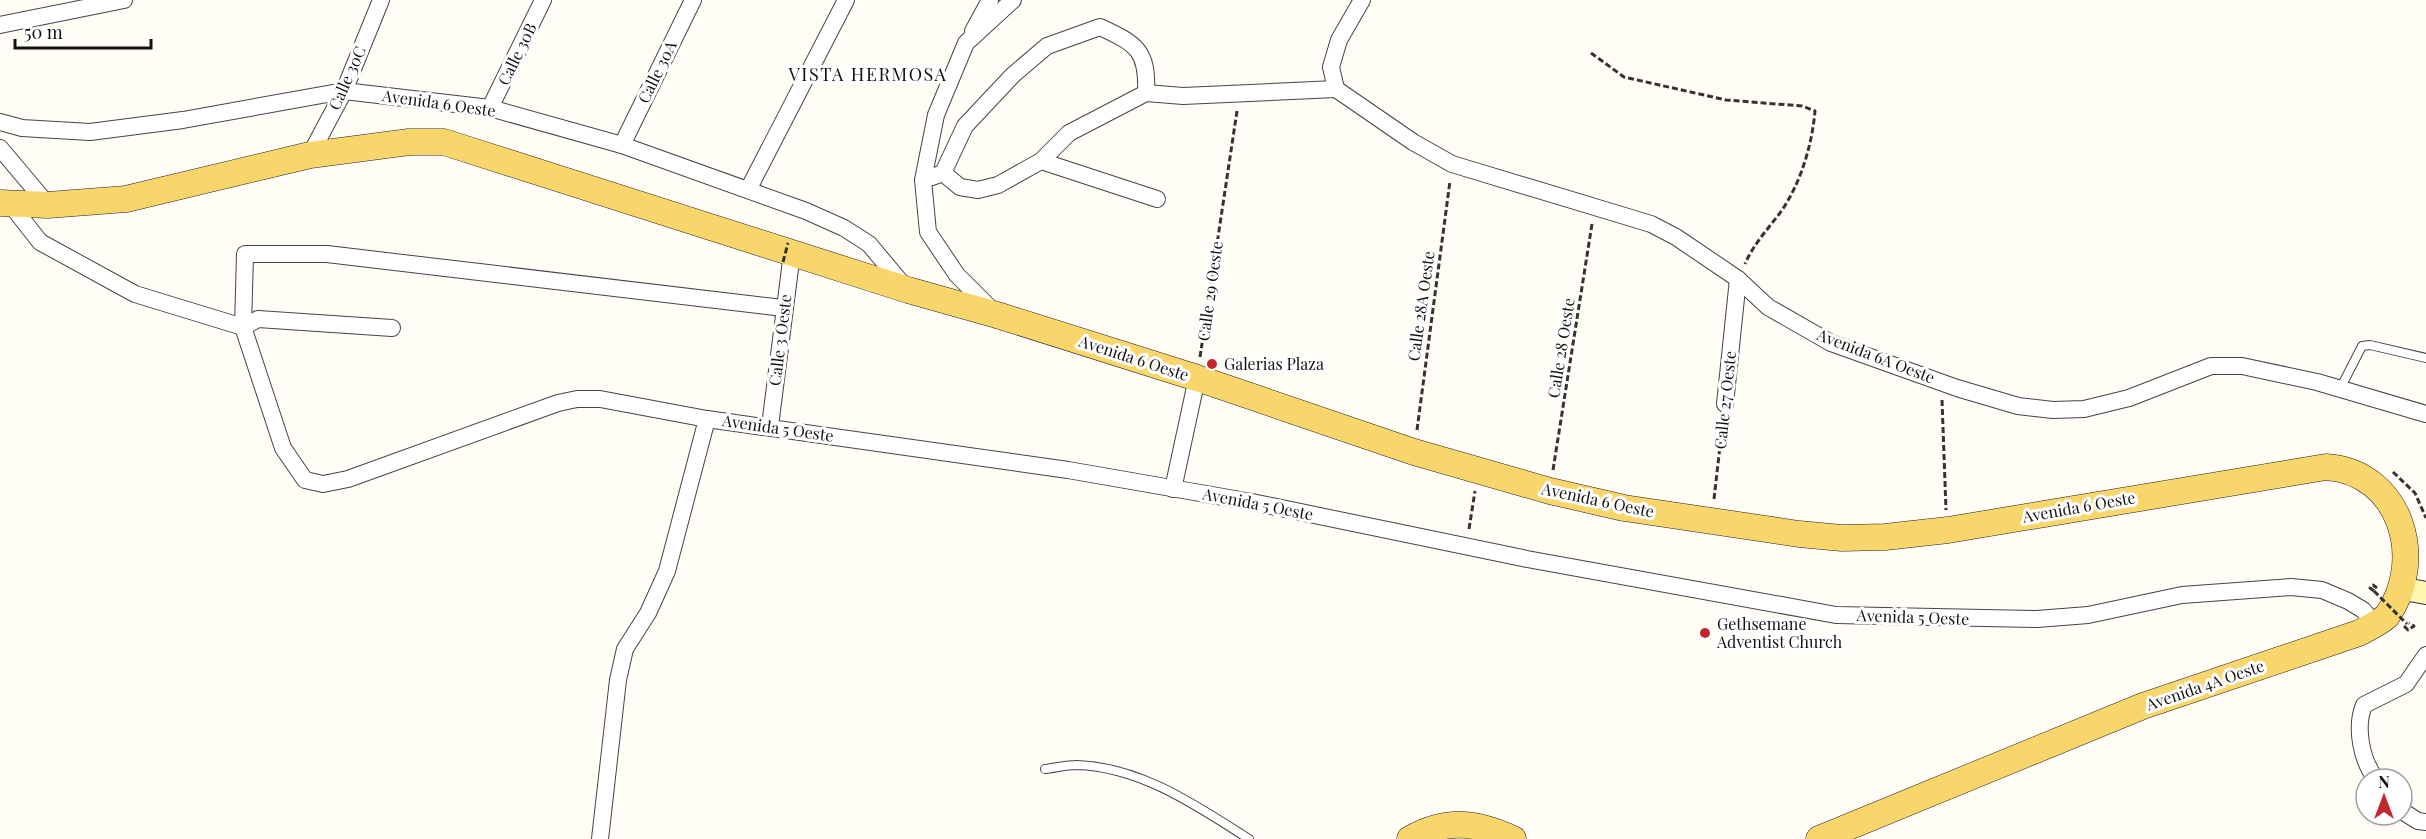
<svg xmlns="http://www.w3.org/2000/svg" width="2426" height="839" font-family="'Playfair Display',serif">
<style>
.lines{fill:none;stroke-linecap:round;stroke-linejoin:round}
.lane-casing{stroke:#444;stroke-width:10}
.street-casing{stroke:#444;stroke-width:18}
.secondary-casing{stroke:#333;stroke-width:24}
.primary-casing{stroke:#222;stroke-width:27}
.path{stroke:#333;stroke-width:3;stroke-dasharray:6 3;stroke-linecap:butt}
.lane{stroke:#fff;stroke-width:8}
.street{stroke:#fff;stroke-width:16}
.secondary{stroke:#fff6b0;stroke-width:22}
.primary{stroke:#f9d66b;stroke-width:26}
.path-bridge{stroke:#333;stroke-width:3;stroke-dasharray:6 3;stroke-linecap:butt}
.poi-dot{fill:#c4262e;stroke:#fff;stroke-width:2}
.labels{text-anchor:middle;stroke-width:6;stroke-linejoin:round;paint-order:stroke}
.street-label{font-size:16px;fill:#111;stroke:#fff}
.poi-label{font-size:16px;fill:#111;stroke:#fff;text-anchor:start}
.neighbourhood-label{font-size:18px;letter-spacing:1.5px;fill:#111;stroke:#fff}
</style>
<rect width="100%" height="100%" fill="#fffdf5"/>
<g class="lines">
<g class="lane-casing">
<g id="lane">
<polyline points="2340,389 2362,346 2370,345 2426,358"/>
<path d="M1045 769C1055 768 1066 765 1077 765 1141 767 1197 806 1249 839"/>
</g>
</g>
<g class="street-casing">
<g id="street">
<polyline points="0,25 124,0"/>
<polyline points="973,31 990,0"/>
<polyline points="1336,89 1413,142 1452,164 1651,224 1676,237 1738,279 1768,307 1831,343 1957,388 2018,406 2053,410 2084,409 2129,398 2211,366 2242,366 2317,382 2426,414"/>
<polyline points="1336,89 1331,67 1339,40 1362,0"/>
<polyline points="490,108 543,0"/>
<polyline points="0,122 22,128 90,132 183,120 344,91 490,108 622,145 806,211 844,228 869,244 905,287"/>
<polyline points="622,145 693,0"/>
<polyline points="0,148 48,205"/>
<polyline points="310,155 344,91 381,0"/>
<polyline points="1041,161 1157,199"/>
<polyline points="943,173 960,187 978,190 998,185 1041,161 1069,133 1146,93 1183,96 1336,89"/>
<path d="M932 177 943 173 965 126 1013 75 1047 46 1100 27C1137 44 1148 51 1146 93"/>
<polyline points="749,188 846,0"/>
<polyline points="11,205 40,242 135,294 243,327 258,319 392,328"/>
<polyline points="783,308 327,254 245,254 243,327 283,448 305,480 323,484 348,479 558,403 577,399 600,399 707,419 1068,470 1252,502 1527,559 1836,615 2037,619 2088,615 2182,595 2291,587 2322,590 2348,601 2363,610 2375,624"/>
<polyline points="994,312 957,275 928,232 923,180 936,115 966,43 1013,0"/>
<polyline points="1725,404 1738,279"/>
<polyline points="770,426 792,253"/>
<polyline points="1173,489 1197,378"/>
<path d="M2376 779C2361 760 2355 727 2364 705L2406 684 2426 655"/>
<polyline points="2402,811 2418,821 2426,822"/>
<polyline points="600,839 618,680 625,649 648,613 667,571 707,419"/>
</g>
</g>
<g class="secondary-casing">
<polyline id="secondary" points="2404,589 2426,593"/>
</g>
<g class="primary-casing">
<g id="primary">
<path d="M0 203 48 205 126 199 310 155 409 142H444L908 290 997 315 1197 378 1414 452 1550 491 1624 508 1799 534 1842 538 1885 537 1948 530 2326 467C2402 472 2426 561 2387 616 2379 623 2368 628 2359 633L2143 706 1819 839"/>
<path d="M1410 839C1447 818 1476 822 1513 839"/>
</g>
</g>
<g class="path">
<path d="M1591 53 1624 77 1726 100 1802 106 1815 111C1812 146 1800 185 1780 213 1767 230 1753 245 1745 264"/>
<polyline points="1200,357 1237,111"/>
<polyline points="1942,400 1946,510"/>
<polyline points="1417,430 1450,181"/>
<polyline points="1553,470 1592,224"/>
<polyline points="2393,472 2415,493 2426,518"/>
<polyline points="1714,499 1723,420"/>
<polyline points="1469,529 1475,491"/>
<polyline points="2374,591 2370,588 2373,585 2377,588"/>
<polyline points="2404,626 2408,630 2414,626 2409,623"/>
</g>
<use href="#lane" class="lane"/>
<use href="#street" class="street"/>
<use href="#secondary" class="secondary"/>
<use href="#primary" class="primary"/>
<g class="path-bridge">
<polyline points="783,262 788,243"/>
<polyline points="2374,591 2407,624"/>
</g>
</g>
<g class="poi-dot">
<circle cx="1212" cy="364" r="6"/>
<circle cx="1705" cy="633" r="6"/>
</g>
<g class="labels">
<g class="street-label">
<text transform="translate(517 54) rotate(-64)" y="6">Calle 30B</text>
<text transform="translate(657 72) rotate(-64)" y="6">Calle 30A</text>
<text transform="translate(347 78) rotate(-66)" y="6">Calle 30C</text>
<text transform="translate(439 103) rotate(8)" y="6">Avenida 6 Oeste</text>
<text transform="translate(1210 291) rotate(-82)" y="6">Calle 29 Oeste</text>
<text transform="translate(1421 306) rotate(-82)" y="6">Calle 28A Oeste</text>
<text transform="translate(780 340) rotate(-83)" y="6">Calle 3 Oeste</text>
<text transform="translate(1561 348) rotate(-81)" y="6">Calle 28 Oeste</text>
<text transform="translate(1876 356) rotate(21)" y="6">Avenida 6A Oeste</text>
<text transform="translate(1134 358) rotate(18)" y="6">Avenida 6 Oeste</text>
<text transform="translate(1725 400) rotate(-84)" y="6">Calle 27 Oeste</text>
<text transform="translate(778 428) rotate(8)" y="6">Avenida 5 Oeste</text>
<text transform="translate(1598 500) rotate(12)" y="6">Avenida 6 Oeste</text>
<text transform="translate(1258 504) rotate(11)" y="6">Avenida 5 Oeste</text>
<text transform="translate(2079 507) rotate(-10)" y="6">Avenida 6 Oeste</text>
<text transform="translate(1913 617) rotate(2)" y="6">Avenida 5 Oeste</text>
<text transform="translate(2205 685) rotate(-19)" y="6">Avenida 4A Oeste</text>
</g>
<g class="poi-label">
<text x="1224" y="370">Galerias Plaza</text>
<text x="1717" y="630">Gethsemane<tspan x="1717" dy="18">Adventist Church</tspan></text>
</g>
<g class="neighbourhood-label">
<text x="868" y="81">VISTA HERMOSA</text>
</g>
</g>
<g transform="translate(2384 797)"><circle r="28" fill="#ffffff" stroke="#a0a0a0" stroke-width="1.5"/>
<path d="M0-4.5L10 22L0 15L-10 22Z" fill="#c4262e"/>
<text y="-9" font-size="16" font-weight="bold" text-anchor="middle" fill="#111111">N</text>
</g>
<path d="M15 39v9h136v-9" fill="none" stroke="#111111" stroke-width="3"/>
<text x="24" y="39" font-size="18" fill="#111111" stroke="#ffffff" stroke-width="4.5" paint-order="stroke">50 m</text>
</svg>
